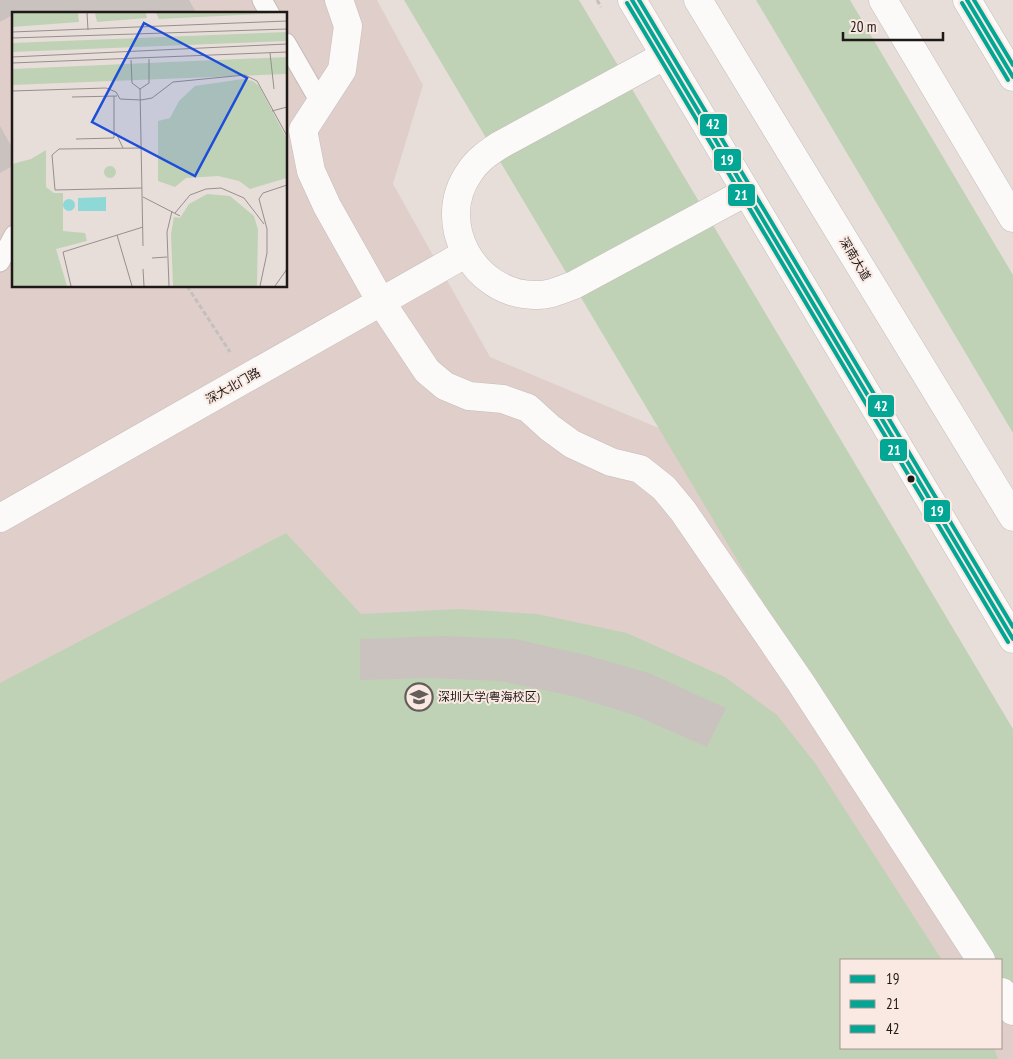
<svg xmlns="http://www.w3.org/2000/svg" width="1013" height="1059" font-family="'PT Sans Narrow','Noto Sans SC',sans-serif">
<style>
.education{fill:#e0ceca;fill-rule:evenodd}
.green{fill:#c0d2b6}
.building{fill:#c9c2be}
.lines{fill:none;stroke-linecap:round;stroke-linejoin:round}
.lane-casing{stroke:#c4bdba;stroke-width:21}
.street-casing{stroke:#c4bdba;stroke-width:29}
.secondary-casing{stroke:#c4bdba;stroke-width:29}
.primary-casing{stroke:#c4bdba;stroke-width:29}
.path{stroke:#c3c0bf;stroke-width:3;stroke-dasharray:5 2.5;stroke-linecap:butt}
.lane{stroke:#fbfaf9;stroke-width:19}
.street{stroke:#fbfaf9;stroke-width:28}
.secondary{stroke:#fbfaf9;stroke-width:28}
.primary{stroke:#fbfaf9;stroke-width:28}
.bus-1-casing{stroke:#f9e9e2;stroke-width:8}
.bus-2-casing{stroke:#f9e9e2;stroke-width:8}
.bus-3-casing{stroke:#f9e9e2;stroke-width:8}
.bus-1{stroke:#02a695;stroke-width:4}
.bus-2{stroke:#02a695;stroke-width:4}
.bus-3{stroke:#02a695;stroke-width:4}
.bus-dot{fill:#1e1816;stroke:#f9e9e2;stroke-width:2}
.labels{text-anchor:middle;stroke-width:4;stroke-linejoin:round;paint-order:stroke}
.street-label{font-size:12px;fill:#1e1816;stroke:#f9e9e2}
.poi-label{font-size:12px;fill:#1e1816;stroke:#f9e9e2;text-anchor:start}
.inset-road{fill:none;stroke:#978f8c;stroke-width:1}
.view{fill:#1d4ed8;fill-opacity:0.15;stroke:#1d4ed8;stroke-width:2.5}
.inset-edge{fill:none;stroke:#1e1816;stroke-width:2.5}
.line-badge{stroke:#f9e9e2;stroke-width:2}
.badge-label{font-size:14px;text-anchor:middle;font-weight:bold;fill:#fff}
</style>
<rect width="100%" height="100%" fill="#e7deda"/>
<path class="education" d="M0 0H377L423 85 393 184 490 357 673 434 1013 973V1059H0ZM14 14H286V286H14ZM842 960H1002V1048H842Z"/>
<g class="green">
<polygon points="404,0 579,0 1013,729 1013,1024 1002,1005 1002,960 975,960"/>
<polygon points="756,0 850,0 1013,275 1013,433"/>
<polygon points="286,533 361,614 459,609 537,614 627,633 725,677 777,715 815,763 942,960 842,960 842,1048 994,1048 998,1059 0,1059 0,683"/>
</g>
<g class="building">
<polygon points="0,0 189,0 197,14 14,14 0,22"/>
<polygon points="0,126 14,151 14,165 0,173"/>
<polygon points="443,636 515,639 586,655 649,673 726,708 707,747 634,715 572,696 500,681 428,678 360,680 360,639"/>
</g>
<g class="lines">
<g class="lane-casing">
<g id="lane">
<polyline points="262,0 270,14"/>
<polyline points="286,43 320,102"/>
<polyline points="0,262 14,235"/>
</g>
</g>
<g class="street-casing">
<g id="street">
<polyline points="339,0 348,26 342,70 303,130 311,171 327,206 381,302 427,371 445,386 469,396 503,399 528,408 550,428 572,444 611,462 640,469 664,488 683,511 801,683 981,960"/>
<path d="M664 56 500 145C488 153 477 160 469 173 434 223 474 294 534 295 548 296 561 290 574 285L746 192"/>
<polyline points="0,518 465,254"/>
<polyline points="1002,992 1013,1011"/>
</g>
</g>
<g class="secondary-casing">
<g id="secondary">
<polyline points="632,0 1013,639"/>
<polyline points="967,0 1013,77"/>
</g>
</g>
<g class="primary-casing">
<g id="primary">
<polyline points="698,0 1013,517"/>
<polyline points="883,0 1013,218"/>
</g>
</g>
<g class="path">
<polyline points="597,0 601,7"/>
<polyline points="187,286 230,352"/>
</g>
<use href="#lane" class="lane"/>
<use href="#street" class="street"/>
<use href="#secondary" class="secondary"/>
<use href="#primary" class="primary"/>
<g class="bus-1-casing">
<g id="bus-1">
<polyline points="632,0 1013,639"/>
<polyline points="967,0 1013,77"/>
</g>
</g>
<g class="bus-2-casing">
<g id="bus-2">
<polyline points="627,3 1008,642"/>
<polyline points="962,3 1008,80"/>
</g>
</g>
<g class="bus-3-casing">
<g id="bus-3">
<polyline points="639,0 1013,627"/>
<polyline points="974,0 1013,65"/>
</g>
</g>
<use href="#bus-1" class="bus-1"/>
<use href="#bus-2" class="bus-2"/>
<use href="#bus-3" class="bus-3"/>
</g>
<defs>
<g id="university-ring" transform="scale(1.4375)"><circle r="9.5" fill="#f9e9e2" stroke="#645d5b" stroke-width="1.5"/><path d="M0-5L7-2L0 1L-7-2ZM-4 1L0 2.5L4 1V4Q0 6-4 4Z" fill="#645d5b"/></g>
</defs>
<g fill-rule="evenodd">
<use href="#university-ring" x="419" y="697"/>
</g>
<circle class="bus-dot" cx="911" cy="479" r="4.5"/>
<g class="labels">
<g class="street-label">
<text transform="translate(855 259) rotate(59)" y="4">深南大道</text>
<text transform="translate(233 386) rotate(-29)" y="4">深大北门路</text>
</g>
<g class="poi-label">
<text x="438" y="701">深圳大学(粤海校区)</text>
</g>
</g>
<g transform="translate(12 12)">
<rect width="275" height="275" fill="#e7deda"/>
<path d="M0 1H66L67 10 0 15ZM83 1H134L135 6 85 10ZM144 1H267L147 7ZM275 20V29L0 40V31ZM275 45V62L0 73V57ZM231 67 241 69 247 74 275 127V166L238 177 227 169 206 164 174 166 163 175 146 169V109L158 106 167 89 183 74ZM34 138V175L42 181H51V219L73 221 75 229 44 237 55 274H0V152L19 147ZM92 160a6 6 0 1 1 12 0a6 6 0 1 1-12 0ZM195 182 218 184 242 204 246 218 245 274H161L159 222 162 205 168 206 177 192Z" fill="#c0d2b6"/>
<path d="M94 185V199H66V186ZM51 193a6 6 0 1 1 12 0a6 6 0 1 1-12 0Z" fill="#8fd8d8"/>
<path class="inset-road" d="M75 1 76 18M0 20 275 9M0 26 275 17M258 41 262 77M0 45 275 32M119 48 120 71 128 77 137 71V47M0 51 275 40M128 77 131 234M0 79 94 76 104 80 108 87 129 88 140 86 161 70 233 63 245 69 275 124M60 85 105 84M260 99 275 95M104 121 111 136M64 127 102 126V84M130 136 47 137 40 143 43 178 130 176M131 185 168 204M163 201 178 183 194 177 209 176 232 186 252 212M105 223 120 274M140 246 155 245M131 257 132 274M59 274 51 240 131 215M157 274 155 220 160 199M248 274 255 241V217L247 187 251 181 275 173M263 274 275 257"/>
<path class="view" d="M132 11 235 66 183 164 80 110Z"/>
<rect width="275" height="275" class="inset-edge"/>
</g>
<g class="line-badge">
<rect x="699" y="113" width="29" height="24" rx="5" fill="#02a695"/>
<rect x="713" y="148" width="29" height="24" rx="5" fill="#02a695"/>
<rect x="727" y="183" width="29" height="24" rx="5" fill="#02a695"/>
<rect x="867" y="394" width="28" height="24" rx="5" fill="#02a695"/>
<rect x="879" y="438" width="29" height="24" rx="5" fill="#02a695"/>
<rect x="923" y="499" width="28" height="24" rx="5" fill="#02a695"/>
</g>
<g class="badge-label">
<text x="713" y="129">42</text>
<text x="727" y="165">19</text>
<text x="741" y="200">21</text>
<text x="881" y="411">42</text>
<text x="894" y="455">21</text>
<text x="937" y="516">19</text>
</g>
<rect x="840" y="959" width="162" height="90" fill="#f9e9e2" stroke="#a19590"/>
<rect x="850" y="975" width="25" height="8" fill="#02a695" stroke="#a19590"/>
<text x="886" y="984" font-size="15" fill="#1e1816">19</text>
<rect x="850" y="1000" width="25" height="8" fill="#02a695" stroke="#a19590"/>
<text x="886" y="1009" font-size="15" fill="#1e1816">21</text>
<rect x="850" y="1025" width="25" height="8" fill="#02a695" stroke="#a19590"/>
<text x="886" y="1034" font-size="15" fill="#1e1816">42</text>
<path d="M843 32v8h100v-8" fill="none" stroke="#1e1816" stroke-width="2.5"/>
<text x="850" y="32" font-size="15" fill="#1e1816" stroke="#f9e9e2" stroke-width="4" paint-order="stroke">20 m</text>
</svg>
